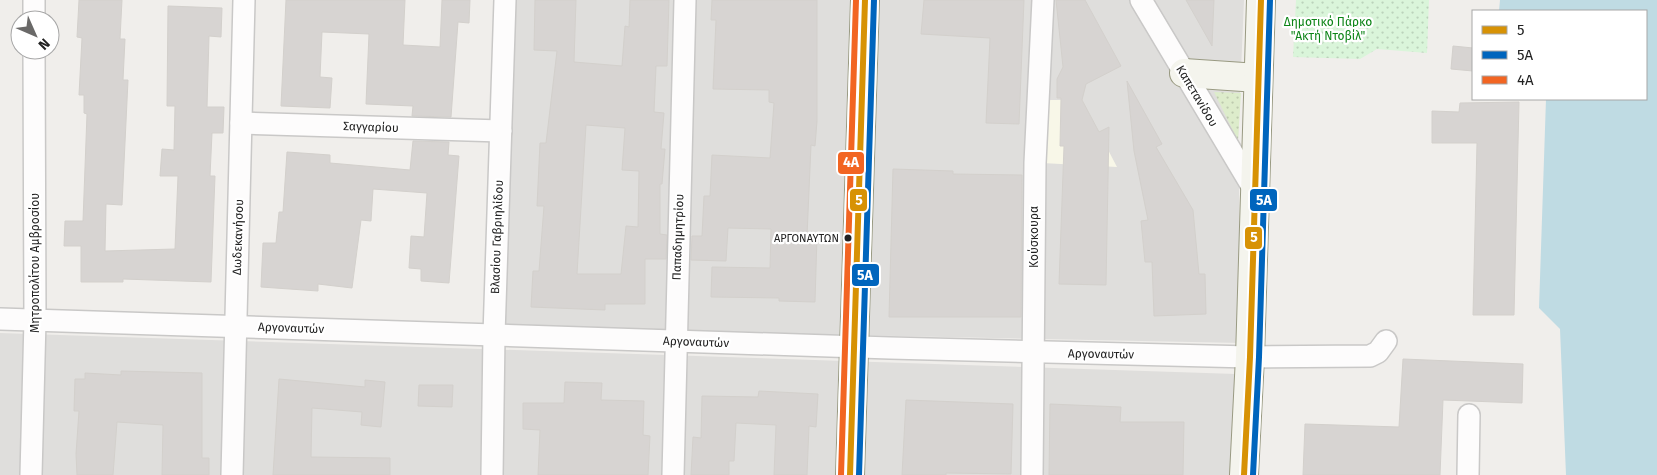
<svg xmlns="http://www.w3.org/2000/svg" width="1657" height="475" font-family="'Fira Sans',sans-serif">
<style>
.residential{fill:#dfdedc}
.education{fill:#f8f7e8}
.grass{fill:url(#grass-dots)}
.park{fill:url(#park-dots)}
.water{fill:#bfdbe3}
.building{fill:#d7d4d2;stroke:#d3d0cc;fill-rule:evenodd}
.lines{fill:none;stroke-linecap:round;stroke-linejoin:round}
.street-casing{stroke:#c9c8c7;stroke-width:24}
.secondary-casing{stroke:#999a82;stroke-width:30}
.street{stroke:#fdfcfc;stroke-width:21}
.secondary{stroke:#f4f4ed;stroke-width:28}
.bus-1-casing{stroke:#fff;stroke-width:10}
.bus-2-casing{stroke:#fff;stroke-width:10}
.bus-3-casing{stroke:#fff;stroke-width:10}
.bus-1{stroke:#d79205;stroke-width:6}
.bus-2{stroke:#0065bd;stroke-width:6}
.bus-3{stroke:#f26522;stroke-width:6}
.bus-dot{fill:#222;stroke:#fff;stroke-width:2}
.labels{text-anchor:middle;stroke-width:4.5;stroke-linejoin:round;paint-order:stroke}
.bus-label{font-size:11px;fill:#222;stroke:#fff;text-anchor:end}
.park-label{font-size:12px;fill:#0c8416;stroke:#fff}
.street-label{font-size:12px;fill:#222;stroke:#fff}
.line-badge{stroke:#fff;stroke-width:2}
.badge-label{font-size:14px;text-anchor:middle;font-weight:bold;fill:#fff}
</style>
<defs>
<pattern id="grass-dots" width="8" height="8" patternUnits="userSpaceOnUse" patternTransform="scale(1.25)"><rect width="8" height="8" fill="#ddeccb"/><path d="M2 2h.1M6 6h.1" fill="none" stroke="#bdcaae" stroke-width="1.8" stroke-linecap="round"/></pattern>
<pattern id="park-dots" width="8" height="8" patternUnits="userSpaceOnUse" patternTransform="scale(1.25)"><rect width="8" height="8" fill="#daf5da"/><path d="M2 2h.1M6 6h.1" fill="none" stroke="#bbd2bb" stroke-width="1.8" stroke-linecap="round"/></pattern>
</defs>
<rect width="100%" height="100%" fill="#f0eeeb"/>
<g class="residential">
<polygon points="508,0 1244,0 1238,141 1242,343 501,328"/>
<polygon points="0,333 1236,374 1231,475 0,475"/>
</g>
<polygon class="education" points="1045,100 1082,100 1117,167 1042,163"/>
<polygon class="grass" points="1214,92 1241,93 1238,141"/>
<polygon class="park" points="1296,0 1429,0 1427,53 1377,49 1360,59 1293,57"/>
<polygon class="water" points="1500,0 1657,0 1657,475 1566,475 1560,329 1539,308 1546,99 1646,99 1646,11 1499,11"/>
<g class="building">
<polygon points="79,0 122,0 120,39 125,39 123,80 128,80 122,205 106,204 105,251 175,249 178,176 160,176 162,149 174,150 175,106 167,106 168,6 222,8 221,37 209,36 207,107 224,107 223,133 212,133 210,176 215,176 211,282 123,279 123,282 81,282 81,246 64,246 65,221 83,221 87,114 84,113 84,95 79,95 82,38 77,37"/>
<polygon points="286,0 405,0 403,45 440,47 442,0 470,0 469,23 458,22 451,117 412,116 413,106 366,104 369,34 322,32 320,77 332,78 330,108 281,106"/>
<path d="M535 0H576L574 62 622 66 625 26 629 27 630 0H669L667 66H656L654 112 664 113 661 149H665L662 184H660V234L667 235 666 259H645V304H605V310L531 307 533 271H539L544 206H537L540 143H546L557 51 534 50ZM586 125 625 128 622 170 639 171 638 227 626 226 621 274H577Z"/>
<polygon points="712,0 817,0 817,121 815,146 811,145 807,236 817,236 815,302 779,301 779,298 711,297 712,267 770,268 771,229 728,228 726,261 691,260 692,236 702,236 704,196 710,196 712,155 770,158 774,103 769,102 769,90 713,89 716,20 711,20"/>
<polygon points="924,0 1024,0 1019,124 986,123 990,38 921,34"/>
<polygon points="1056,0 1085,0 1121,66 1086,84 1082,100 1099,132 1109,127 1106,285 1059,284 1064,146 1060,146 1061,98 1057,98 1057,79 1063,67"/>
<polygon points="1186,0 1214,0 1212,46"/>
<polygon points="1453,46 1473,48 1473,71 1451,69"/>
<polygon points="1127,81 1162,144 1156,147 1193,210 1199,274 1205,274 1206,314 1154,316 1152,262 1145,262 1141,221 1148,220 1134,151"/>
<polygon points="1519,102 1514,315 1473,315 1477,143 1432,143 1432,111 1459,112 1460,103"/>
<polygon points="413,141 449,142 448,155 459,156 449,283 421,281 421,269 409,268 411,236 424,237 427,193 373,189 371,221 361,220 352,288 318,284 318,291 261,287 263,243 276,243 279,212 283,212 287,152 330,155 330,163 410,170"/>
<polygon points="893,169 953,171 953,174 1022,175 1021,317 889,317"/>
<polygon points="1403,359 1523,364 1522,403 1443,400 1440,475 1303,475 1305,424 1399,427"/>
<polygon points="121,371 202,373 202,458 209,458 209,475 162,475 163,425 117,422 113,475 77,475 76,454 79,411 74,411 75,379 85,379 85,373 121,375"/>
<polygon points="279,379 365,387 365,380 385,382 381,427 361,425 362,412 312,408 311,457 390,458 390,475 273,475"/>
<polygon points="565,382 602,383 601,400 644,401 643,435 650,436 648,475 538,475 540,430 523,429 523,403 564,403"/>
<polygon points="419,385 453,385 452,407 418,406"/>
<polygon points="759,391 818,394 816,427 809,426 807,475 774,475 776,425 736,423 734,461 729,461 729,475 691,475 693,437 701,438 702,396 758,397"/>
<polygon points="906,400 1013,404 1011,474 946,473 946,475 902,475"/>
<polygon points="1050,404 1121,407 1120,422 1184,422 1183,475 1049,475"/>
</g>
<g class="lines">
<g class="street-casing">
<g id="street">
<polyline points="34,0 34,20"/>
<polyline points="1141,0 1255,191"/>
<polyline points="241,123 501,131"/>
<polyline points="0,319 890,348 1250,357 1370,356 1378,352 1386,341"/>
<polyline points="31,475 35,320 34,50"/>
<polyline points="232,475 244,0"/>
<polyline points="492,475 494,335 505,0"/>
<polyline points="673,475 685,0"/>
<polyline points="1032,475 1035,163 1043,0"/>
<polyline points="1468,475 1469,415"/>
</g>
</g>
<g class="secondary-casing">
<g id="secondary">
<polyline points="1184,73 1258,78"/>
<polyline points="850,475 865,0"/>
<polyline points="1244,475 1250,357 1261,0"/>
</g>
</g>
<use href="#street" class="street"/>
<use href="#secondary" class="secondary"/>
<g class="bus-1-casing">
<g id="bus-1">
<polyline points="850,475 865,0"/>
<polyline points="1244,475 1250,357 1261,0"/>
</g>
</g>
<g class="bus-2-casing">
<g id="bus-2">
<polyline points="859,475 874,0"/>
<polyline points="1253,475 1259,357 1270,0"/>
</g>
</g>
<g class="bus-3-casing">
<polyline id="bus-3" points="841,475 856,0"/>
</g>
<use href="#bus-1" class="bus-1"/>
<use href="#bus-2" class="bus-2"/>
<use href="#bus-3" class="bus-3"/>
</g>
<circle class="bus-dot" cx="848" cy="238" r="4.5"/>
<g class="labels">
<g class="bus-label">
<text x="839" y="242">ΑΡΓΟΝΑΥΤΩΝ</text>
</g>
<g class="park-label">
<text x="1328" y="26">Δημοτικό Πάρκο<tspan x="1328" dy="14">"Ακτή Ντοβίλ"</tspan></text>
</g>
<g class="street-label">
<text transform="translate(1197 96) rotate(59)" y="4">Καπετανίδου</text>
<text transform="translate(371 127) rotate(2)" y="4">Σαγγαρίου</text>
<text transform="translate(238 237) rotate(-88)" y="4">Δωδεκανήσου</text>
<text transform="translate(497 237) rotate(-88)" y="4">Βλασίου Γαβριηλίδου</text>
<text transform="translate(678 237) rotate(-88)" y="4">Παπαδημητρίου</text>
<text transform="translate(1034 237) rotate(-90)" y="4">Κούσκουρα</text>
<text transform="translate(35 263) rotate(-90)" y="4">Μητροπολίτου Αμβροσίου</text>
<text transform="translate(291 328) rotate(2)" y="4">Αργοναυτών</text>
<text transform="translate(696 342) rotate(2)" y="4">Αργοναυτών</text>
<text transform="translate(1101 354) rotate(1)" y="4">Αργοναυτών</text>
</g>
</g>
<g class="line-badge">
<rect x="837" y="151" width="28" height="24" rx="5" fill="#f26522"/>
<rect x="849" y="188" width="19" height="24" rx="5" fill="#d79205"/>
<rect x="1249" y="188" width="29" height="24" rx="5" fill="#0065bd"/>
<rect x="1244" y="226" width="19" height="24" rx="5" fill="#d79205"/>
<rect x="851" y="263" width="29" height="24" rx="5" fill="#0065bd"/>
</g>
<g class="badge-label">
<text x="851" y="167">4Α</text>
<text x="859" y="205">5</text>
<text x="1264" y="205">5Α</text>
<text x="1254" y="242">5</text>
<text x="865" y="280">5Α</text>
</g>
<rect x="1472" y="10" width="175" height="90" fill="#ffffff" stroke="#a7a7a7"/>
<rect x="1482" y="26" width="25" height="8" fill="#d79205" stroke="#a7a7a7"/>
<text x="1517" y="35" font-size="15" fill="#222222">5</text>
<rect x="1482" y="51" width="25" height="8" fill="#0065bd" stroke="#a7a7a7"/>
<text x="1517" y="60" font-size="15" fill="#222222">5Α</text>
<rect x="1482" y="76" width="25" height="8" fill="#f26522" stroke="#a7a7a7"/>
<text x="1517" y="85" font-size="15" fill="#222222">4Α</text>
<g transform="translate(35 35) rotate(135)"><circle r="24" fill="#ffffff" stroke="#a7a7a7"/>
<path d="M0-4L9 19L0 12L-9 19Z" fill="#6a6968"/>
<text y="-8" font-size="14" font-weight="bold" text-anchor="middle" fill="#222222">N</text>
</g>
</svg>
